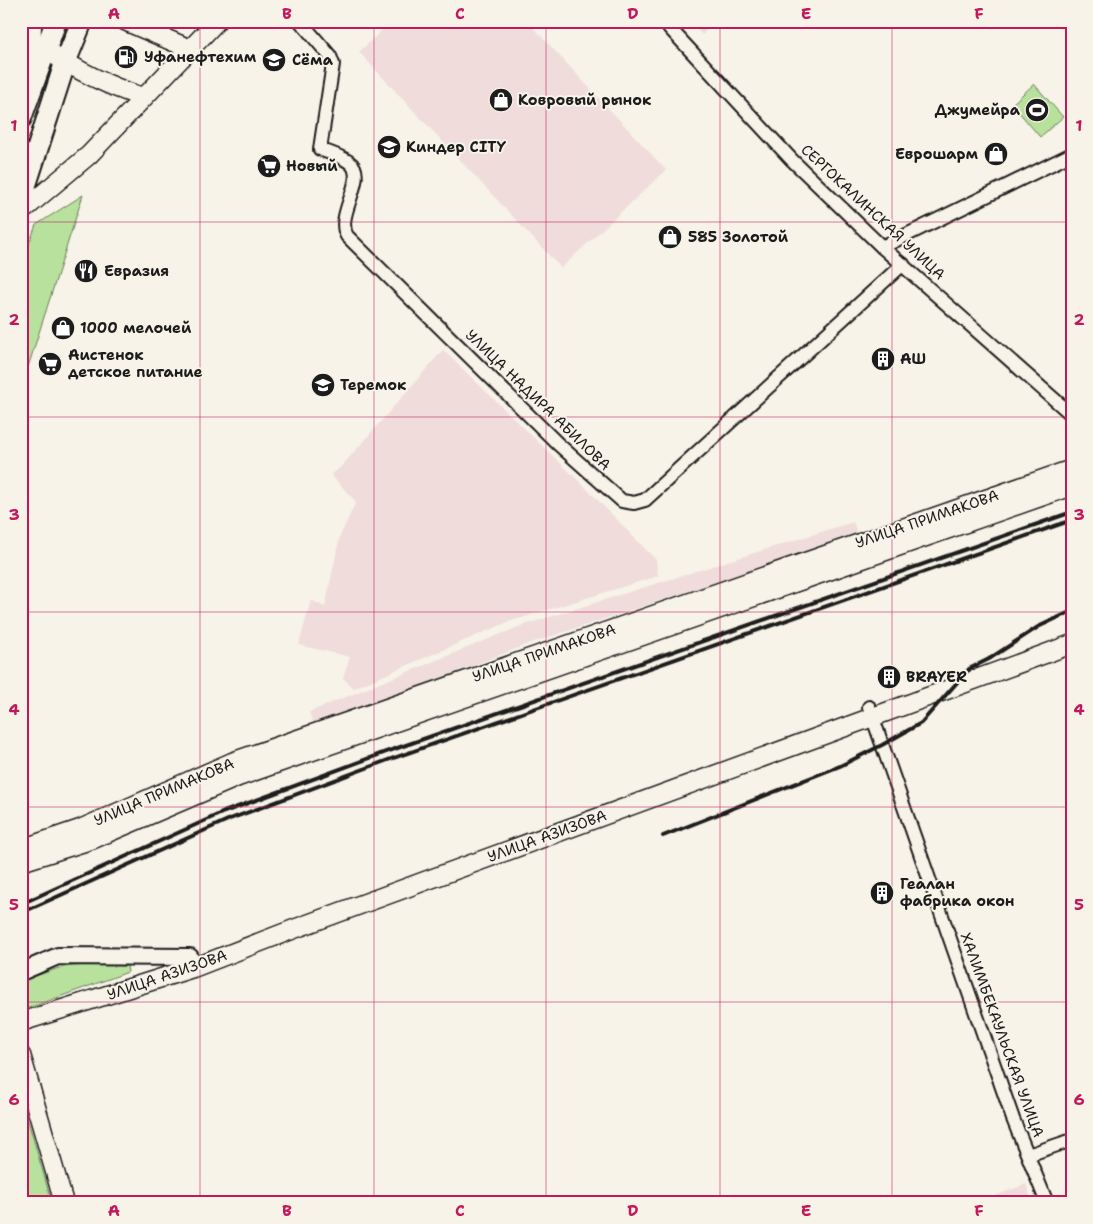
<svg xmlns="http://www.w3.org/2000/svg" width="1093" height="1224" font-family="'Shantell Sans',sans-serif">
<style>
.built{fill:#efdcdb}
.green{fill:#b7e19d;stroke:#6a7e5c}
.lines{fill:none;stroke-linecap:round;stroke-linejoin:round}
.minor-casing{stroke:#1c1c1c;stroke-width:16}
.tertiary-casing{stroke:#1c1c1c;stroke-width:20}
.secondary-casing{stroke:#1c1c1c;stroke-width:21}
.primary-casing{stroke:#1c1c1c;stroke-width:24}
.minor{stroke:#f7f3e8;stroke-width:12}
.tertiary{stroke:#f7f3e8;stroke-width:16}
.secondary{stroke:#f7f3e8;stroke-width:18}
.primary{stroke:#f7f3e8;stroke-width:20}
.rail{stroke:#1c1c1c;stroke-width:4}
.grid{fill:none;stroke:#c2185b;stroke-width:1;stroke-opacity:0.55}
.labels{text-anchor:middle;stroke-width:4;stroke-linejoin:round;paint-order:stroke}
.poi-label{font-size:15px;font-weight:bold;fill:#1c1c1c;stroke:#f7f3e8;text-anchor:start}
.street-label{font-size:15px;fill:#1c1c1c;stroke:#f7f3e8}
.neatline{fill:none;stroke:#c2185b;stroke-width:2}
.grid-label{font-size:16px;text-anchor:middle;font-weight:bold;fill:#c2185b}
</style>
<rect width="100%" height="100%" fill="#f7f3e8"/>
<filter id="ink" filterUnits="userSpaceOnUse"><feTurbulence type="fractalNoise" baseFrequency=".02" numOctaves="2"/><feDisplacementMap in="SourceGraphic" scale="10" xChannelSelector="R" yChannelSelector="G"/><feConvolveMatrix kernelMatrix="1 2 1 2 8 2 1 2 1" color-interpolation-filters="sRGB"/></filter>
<g filter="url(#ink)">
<g class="built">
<polygon points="392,21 527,21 666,170 561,268 359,52"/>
<polygon points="690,21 716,21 702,35"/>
<polygon points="443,350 584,486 656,560 658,576 508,622 354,688 343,678 350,657 299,645 311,600 325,607 340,536 356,502 331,475 342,466"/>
<polygon points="853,522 858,536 528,644 315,727 309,712 521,626"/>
<polygon points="1026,1184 1033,1203 977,1203"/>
</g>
<g class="green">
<polygon points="1034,84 1063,117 1040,137 1012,104"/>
<polygon points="83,195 21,389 21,265 36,225"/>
<polygon points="86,965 127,966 128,972 26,1009 21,1007 21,981 62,967"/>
<polygon points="21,1097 52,1203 30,1203 21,1185"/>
</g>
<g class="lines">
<g class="minor-casing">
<g id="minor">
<path d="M300 21 330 56 333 64 320 149C329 153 341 156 349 162 370 176 334 215 347 236L558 444 622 501 634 503 645 500 903 264"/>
<polyline points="663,21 792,160 882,247 1072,415"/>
<polyline points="882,247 1072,154"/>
<polyline points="869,707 1013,1119 1047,1203"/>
<polyline points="1028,1155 1072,1140"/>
</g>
</g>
<g class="tertiary-casing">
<polyline id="tertiary" points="21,972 58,956 190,957"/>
</g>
<g class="secondary-casing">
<g id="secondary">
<polyline points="125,21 190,49"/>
<path d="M45 49C76 70 107 86 143 97"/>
<polyline points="31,83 32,21"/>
<polyline points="21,212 89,155 217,21"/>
<polyline points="21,849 80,829 232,762 1072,469"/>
<polyline points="21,862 91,840 238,777 1072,486"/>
<polyline points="21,1022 193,968 294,929 1072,644"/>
<polyline points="21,1055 64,1203"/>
</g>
</g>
<g class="primary-casing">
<g id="primary">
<polyline points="21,118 56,21"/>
<polyline points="21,200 65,63 82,21"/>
</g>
</g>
<use href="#minor" class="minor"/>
<use href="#tertiary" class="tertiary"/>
<use href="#secondary" class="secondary"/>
<use href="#primary" class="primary"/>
<g class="rail">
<polyline points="663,836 840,766 882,745 921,723 969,669 989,659 1038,627 1072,611"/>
<polyline points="21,904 224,812 386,752 1072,512"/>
<polyline points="21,913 230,819 388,760 1072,520"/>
</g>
</g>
</g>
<path class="grid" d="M200 21V1203M374 21V1203M546 21V1203M720 21V1203M892 21V1203M21 222H1072M21 417H1072M21 612H1072M21 807H1072M21 1002H1072"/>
<defs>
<g id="fuel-disc" transform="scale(1.25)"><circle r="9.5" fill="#1c1c1c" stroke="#f7f3e8"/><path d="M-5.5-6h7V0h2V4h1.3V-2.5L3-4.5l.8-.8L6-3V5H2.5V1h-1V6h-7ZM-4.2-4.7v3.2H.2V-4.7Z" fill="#fff"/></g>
<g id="school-disc" transform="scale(1.25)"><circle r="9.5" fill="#1c1c1c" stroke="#f7f3e8"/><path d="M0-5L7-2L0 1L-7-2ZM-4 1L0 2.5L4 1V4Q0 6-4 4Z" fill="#fff"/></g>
<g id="shop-disc" transform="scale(1.25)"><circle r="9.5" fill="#1c1c1c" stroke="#f7f3e8"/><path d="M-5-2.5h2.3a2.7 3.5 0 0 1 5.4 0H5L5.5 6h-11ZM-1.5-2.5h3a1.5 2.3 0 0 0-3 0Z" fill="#fff"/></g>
<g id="stadium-disc" transform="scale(1.25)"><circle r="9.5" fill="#1c1c1c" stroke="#f7f3e8"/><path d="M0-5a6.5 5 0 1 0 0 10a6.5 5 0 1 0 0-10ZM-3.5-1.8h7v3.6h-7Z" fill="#fff"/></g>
<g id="supermarket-disc" transform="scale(1.25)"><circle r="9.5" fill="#1c1c1c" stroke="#f7f3e8"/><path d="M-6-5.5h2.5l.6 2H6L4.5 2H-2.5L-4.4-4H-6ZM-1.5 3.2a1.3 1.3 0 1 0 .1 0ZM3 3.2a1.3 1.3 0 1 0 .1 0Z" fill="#fff"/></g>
<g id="restaurant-disc" transform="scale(1.25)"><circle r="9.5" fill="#1c1c1c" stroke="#f7f3e8"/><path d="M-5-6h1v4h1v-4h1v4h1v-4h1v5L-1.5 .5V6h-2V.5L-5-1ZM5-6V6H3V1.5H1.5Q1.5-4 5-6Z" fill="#fff"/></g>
<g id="building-disc" transform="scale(1.25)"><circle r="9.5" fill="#1c1c1c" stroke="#f7f3e8"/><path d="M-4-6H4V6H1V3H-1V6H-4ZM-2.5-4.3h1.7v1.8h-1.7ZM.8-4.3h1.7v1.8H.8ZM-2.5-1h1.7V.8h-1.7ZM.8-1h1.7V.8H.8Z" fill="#fff"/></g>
</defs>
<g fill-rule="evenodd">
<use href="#fuel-disc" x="126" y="57"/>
<use href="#school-disc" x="274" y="60"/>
<use href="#shop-disc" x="501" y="100"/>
<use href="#stadium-disc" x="1037" y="110"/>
<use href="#school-disc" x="389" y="147"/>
<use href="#shop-disc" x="996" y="154"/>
<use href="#supermarket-disc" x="269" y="166"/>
<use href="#shop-disc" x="670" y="237"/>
<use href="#restaurant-disc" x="86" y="271"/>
<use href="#shop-disc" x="63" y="328"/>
<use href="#building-disc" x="883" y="359"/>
<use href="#supermarket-disc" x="50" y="364"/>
<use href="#school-disc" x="323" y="385"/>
<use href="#building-disc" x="889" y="677"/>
<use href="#building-disc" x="882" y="893"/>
</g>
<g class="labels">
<g class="poi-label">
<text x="144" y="62">Уфанефтехим</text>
<text x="292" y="65">Сёма</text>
<text x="518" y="105">Ковровый рынок</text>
<text x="1020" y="115" text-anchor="end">Джумейра</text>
<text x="406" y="152">Киндер CITY</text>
<text x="978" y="159" text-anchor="end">Еврошарм</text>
<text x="286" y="171">Новый</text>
<text x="688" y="242">585 Золотой</text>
<text x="104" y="276">Евразия</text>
<text x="80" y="333">1000 мелочей</text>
<text x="68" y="360">Аистенок<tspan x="68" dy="17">детское питание</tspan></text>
<text x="900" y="364">АШ</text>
<text x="340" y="390">Теремок</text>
<text x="906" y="682">BRAYER</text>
<text x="900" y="889">Геалан<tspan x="900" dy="17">фабрика окон</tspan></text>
</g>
<g class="street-label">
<text transform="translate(873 212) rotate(43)" y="5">СЕРГОКАЛИНСКАЯ УЛИЦА</text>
<text transform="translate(538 400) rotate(44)" y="5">УЛИЦА НАДИРА АБИЛОВА</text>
<text transform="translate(927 519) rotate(-19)" y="5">УЛИЦА ПРИМАКОВА</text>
<text transform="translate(544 653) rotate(-19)" y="5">УЛИЦА ПРИМАКОВА</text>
<text transform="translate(164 792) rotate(-23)" y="5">УЛИЦА ПРИМАКОВА</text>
<text transform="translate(547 836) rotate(-20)" y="5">УЛИЦА АЗИЗОВА</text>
<text transform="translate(167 975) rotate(-19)" y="5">УЛИЦА АЗИЗОВА</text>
<text transform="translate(1002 1035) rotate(70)" y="5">ХАЛИМБЕКАУЛЬСКАЯ УЛИЦА</text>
</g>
</g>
<rect width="1093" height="1224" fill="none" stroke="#f7f3e8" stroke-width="55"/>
<rect x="28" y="28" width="1038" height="1168" class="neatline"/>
<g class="grid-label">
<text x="114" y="19">A</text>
<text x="287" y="19">B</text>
<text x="460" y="19">C</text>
<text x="633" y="19">D</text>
<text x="806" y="19">E</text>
<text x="979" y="19">F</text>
<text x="14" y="131">1</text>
<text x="1079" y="131">1</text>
<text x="14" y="325">2</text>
<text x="1079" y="325">2</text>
<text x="14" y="520">3</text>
<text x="1079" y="520">3</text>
<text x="14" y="715">4</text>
<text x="1079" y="715">4</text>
<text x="14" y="910">5</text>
<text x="1079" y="910">5</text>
<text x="14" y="1105">6</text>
<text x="1079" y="1105">6</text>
<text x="114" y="1216">A</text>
<text x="287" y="1216">B</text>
<text x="460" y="1216">C</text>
<text x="633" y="1216">D</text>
<text x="806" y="1216">E</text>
<text x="979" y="1216">F</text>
</g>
</svg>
